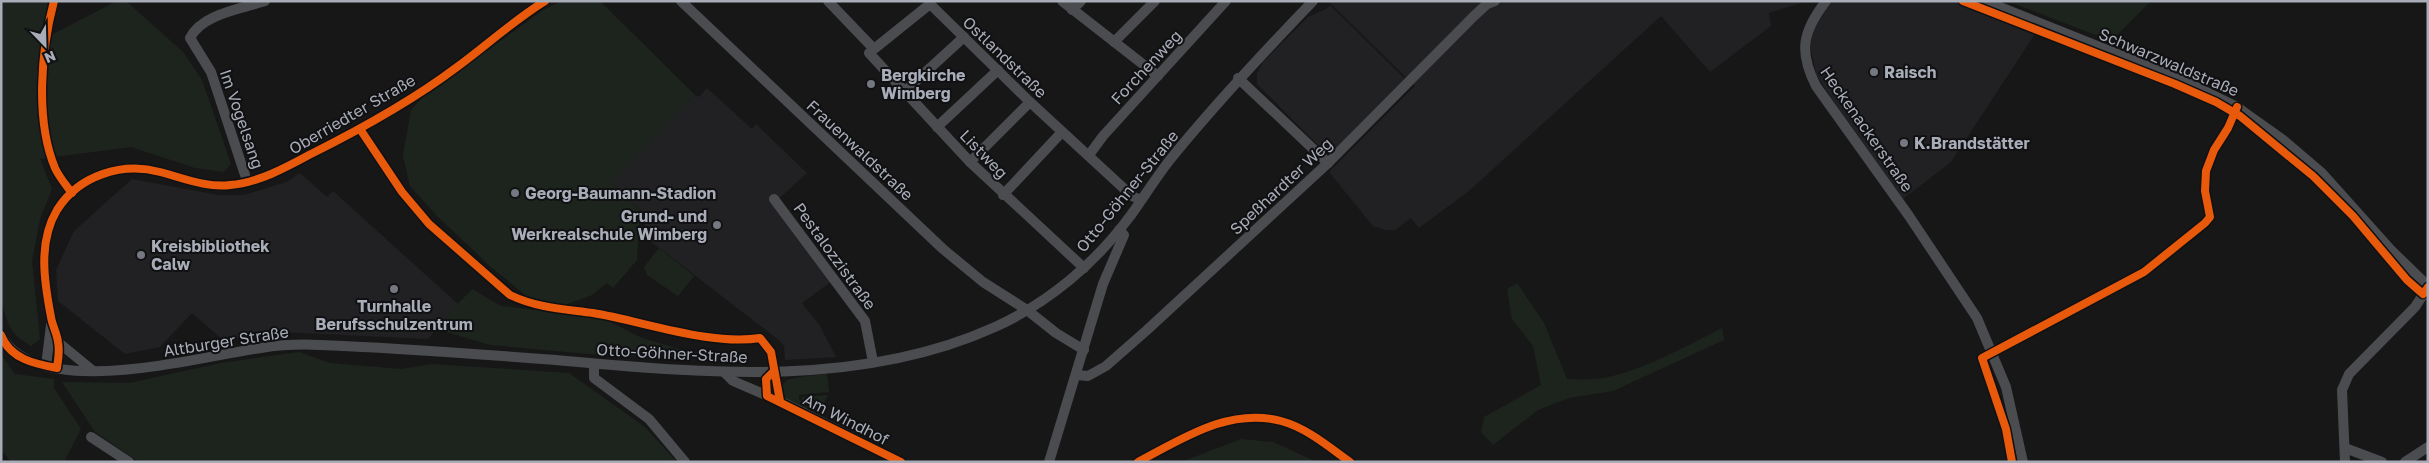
<svg xmlns="http://www.w3.org/2000/svg" width="2429" height="463" font-family="'Golos Text',sans-serif">
<style>
.built{fill:#212123}
.green{fill:#1d241e}
.lines{fill:none;stroke-linecap:round;stroke-linejoin:round}
.minor{stroke:#4b4c50;stroke-width:10}
.cycleway-casing{stroke:#111113;stroke-width:11}
.cycleway{stroke:#e8590c;stroke-width:8}
.poi-dot{fill:#757880;stroke:#111113;stroke-width:2}
.labels{text-anchor:middle;stroke-width:4;stroke-linejoin:round;paint-order:stroke}
.street-label{font-size:16px;fill:#a8adb8;stroke:#111113}
.poi-label{font-size:16px;font-weight:bold;fill:#a8adb8;stroke:#111113;text-anchor:start}
</style>
<rect width="100%" height="100%" fill="#171717"/>
<g class="built">
<polygon points="1331,1 1801,1 1801,3 1769,13 1771,26 1710,72 1661,16 1469,191 1419,228 1411,218 1395,230 1386,230 1373,226 1329,172 1415,86 1330,3"/>
<polygon points="1831,1 1958,1 2035,34 1951,162 1903,199 1832,99 1816,74 1810,44 1812,30 1822,11"/>
<polygon points="1330,5 1406,80 1335,151 1327,154 1257,84 1257,73 1263,62 1308,17 1326,9"/>
<polygon points="707,88 752,129 756,124 807,173 773,204 832,281 802,303 820,326 836,357 785,360 784,346 780,341 644,236 646,215 610,182 695,95 699,97"/>
<polygon points="300,173 327,197 333,191 458,304 428,339 280,332 223,340 192,313 160,347 125,354 58,301 56,270 74,231 132,179 218,195 244,195 286,182"/>
</g>
<g class="green">
<path d="M1 1H48L41 35H51L117 1H126L183 52 202 80 231 164 224 172 195 168 131 147 40 159 52 189 40 219 32 261 40 339 31 346C9 333 8 324 1 301Z"/>
<polygon points="562,1 600,1 695,95 611,182 640,210 637,260 613,288 607,283 592,295 565,305 531,300 490,266 437,216 410,186 403,156 411,110 422,98 543,10"/>
<polygon points="2007,1 2151,1 2111,41"/>
<polygon points="659,248 694,276 678,296 647,275 644,267"/>
<path d="M1517 283 1544 323 1567 379C1576 379 1585 380 1594 379 1634 376 1686 346 1722 328L1724 340 1613 391 1569 398 1538 410 1493 445 1481 432 1484 417 1541 385 1533 346 1512 319 1507 289Z"/>
<path d="M472 289 501 306 578 315 593 313 640 337 688 352 745 355V360L588 354 490 345 443 331C441 316 462 301 472 289Z"/>
<polygon points="299,352 330,363 401,369 432,364 569,373 645,427 677,462 139,462 95,432 62,382 129,383 221,363"/>
<polygon points="1,355 15,374 54,379 54,388 81,429 64,462 11,462 2,451"/>
<path d="M827 374 829 392 799 395V399L811 412C797 405 782 403 782 385L787 380 800 377Z"/>
<polygon points="828,395 819,413 801,399 802,397"/>
<polygon points="1241,439 1273,442 1317,462 1181,462"/>
</g>
<g class="lines">
<g class="minor">
<path d="M54 1C41 50 35 120 55 168 59 177 66 185 72 193"/>
<polyline points="681,1 943,249 983,282 1027,310 1056,333 1084,350"/>
<polyline points="828,1 874,49 930,4 1030,102 1132,196 1141,200"/>
<polyline points="1062,1 1158,76"/>
<path d="M1826 1C1803 31 1798 51 1816 86L1909 216 1977 318 2006 387 2023 462"/>
<polyline points="1985,1 2182,80 2237,107 2282,139 2322,173 2391,250 2428,286"/>
<polyline points="1072,10 1081,1"/>
<polyline points="1114,42 1155,1"/>
<polyline points="869,53 970,162 1084,268"/>
<polyline points="1238,78 1328,163"/>
<polyline points="905,91 964,37"/>
<polyline points="937,127 998,70"/>
<polyline points="1089,155 1103,136 1226,1"/>
<polyline points="970,162 1030,102"/>
<path d="M247 181 211 72 190 38C202 14 241 9 265 1"/>
<polyline points="1003,195 1062,132"/>
<polyline points="774,199 865,321 873,362"/>
<path d="M1 335C36 403 201 356 261 348 280 345 300 344 320 345 399 348 478 354 556 360 701 373 858 389 995 327 1048 303 1096 263 1131 215 1144 197 1155 179 1169 161 1214 105 1263 53 1313 1"/>
<polyline points="58,342 92,370"/>
<polyline points="594,364 594,378 649,419 685,462"/>
<polyline points="46,366 51,325"/>
<path d="M57 368C58 360 60 351 58 342 57 333 52 325 51 317 44 281 38 242 57 210 79 175 122 162 160 172 183 178 207 188 230 185 258 183 287 167 311 154 361 129 412 101 457 67 487 45 514 20 545 1"/>
<polyline points="774,371 780,401"/>
<polyline points="724,372 733,381 780,401 901,462"/>
<polyline points="1076,375 1088,376 1106,366 1147,330 1328,163 1474,16 1487,4 1495,1"/>
<polyline points="767,396 766,379 774,371"/>
<polyline points="91,437 129,462"/>
<polyline points="2345,448 2382,462"/>
<polyline points="1049,462 1103,284 1124,235 1119,230"/>
<path d="M1138 462C1182 439 1229 407 1281 421 1307 428 1329 447 1350 462"/>
<polyline points="2345,462 2342,390 2349,374 2415,307 2428,287"/>
<polyline points="2405,462 2428,447"/>
</g>
<g class="cycleway-casing">
<g id="cycleway">
<path d="M54 1C41 50 35 120 55 168 59 177 66 185 72 193"/>
<polyline points="1963,1 2175,84 2216,102 2240,116 2313,176 2353,216 2407,280 2423,294 2428,287"/>
<path d="M360 129 402 192 429 224 510 295C537 308 564 309 593 313 642 321 711 346 760 338L771 352 780 401"/>
<path d="M1 335C10 359 35 364 57 368 58 360 60 351 58 342 57 333 52 325 51 317 44 281 38 242 57 210 79 175 122 162 160 172 183 178 207 188 230 185 258 183 287 167 311 154 361 129 412 101 457 67 487 45 514 20 545 1"/>
<polyline points="774,371 766,379 767,396 901,462"/>
<path d="M1138 462C1182 439 1229 407 1281 421 1307 428 1329 447 1350 462"/>
<polyline points="2012,462 2006,429 1982,358 2144,272 2205,223 2210,217 2205,191 2206,171 2214,150 2228,128 2237,107"/>
</g>
</g>
<use href="#cycleway" class="cycleway"/>
</g>
<g class="poi-dot">
<circle cx="1874" cy="72" r="5"/>
<circle cx="871" cy="84" r="5"/>
<circle cx="1904" cy="143" r="5"/>
<circle cx="515" cy="193" r="5"/>
<circle cx="717" cy="225" r="5"/>
<circle cx="141" cy="255" r="5"/>
<circle cx="394" cy="289" r="5"/>
</g>
<g class="labels">
<g class="street-label">
<text transform="translate(1005 57) rotate(44)" y="6">Ostlandstraße</text>
<text transform="translate(2169 62) rotate(23)" y="6">Schwarzwaldstraße</text>
<text transform="translate(1146 67) rotate(-47)" y="6">Forchenweg</text>
<text transform="translate(352 114) rotate(-30)" y="6">Oberriedter Straße</text>
<text transform="translate(242 119) rotate(71)" y="6">Im Vogelsang</text>
<text transform="translate(1867 129) rotate(55)" y="6">Heckenackerstraße</text>
<text transform="translate(860 150) rotate(43)" y="6">Frauenwaldstraße</text>
<text transform="translate(984 154) rotate(46)" y="6">Listweg</text>
<text transform="translate(1281 186) rotate(-43)" y="6">Speßhardter Weg</text>
<text transform="translate(1127 191) rotate(-51)" y="6">Otto-Göhner-Straße</text>
<text transform="translate(835 256) rotate(54)" y="6">Pestalozzistraße</text>
<text transform="translate(226 341) rotate(-9)" y="6">Altburger Straße</text>
<text transform="translate(672 353) rotate(3)" y="6">Otto-Göhner-Straße</text>
<text transform="translate(846 419) rotate(27)" y="6">Am Windhof</text>
</g>
<g class="poi-label">
<text x="1884" y="78">Raisch</text>
<text x="881" y="81">Bergkirche<tspan x="881" dy="18">Wimberg</tspan></text>
<text x="1914" y="149">K.Brandstätter</text>
<text x="525" y="199">Georg-Baumann-Stadion</text>
<text x="707" y="222" text-anchor="end">Grund- und<tspan x="707" dy="18">Werkrealschule Wimberg</tspan></text>
<text x="151" y="252">Kreisbibliothek<tspan x="151" dy="18">Calw</tspan></text>
<text x="394" y="312" text-anchor="middle">Turnhalle<tspan x="394" dy="18">Berufsschulzentrum</tspan></text>
</g>
</g>
<rect width="2429" height="463" fill="none" stroke="#a8adb8" stroke-width="5"/>
<g transform="translate(45 45) rotate(157)" stroke="#111113" stroke-width="4" paint-order="stroke">
<path d="M0-4L9 19L0 12L-9 19Z" fill="#a8adb8"/>
<text y="-8" font-size="14" font-weight="bold" text-anchor="middle" fill="#a8adb8">N</text>
</g>
</svg>
